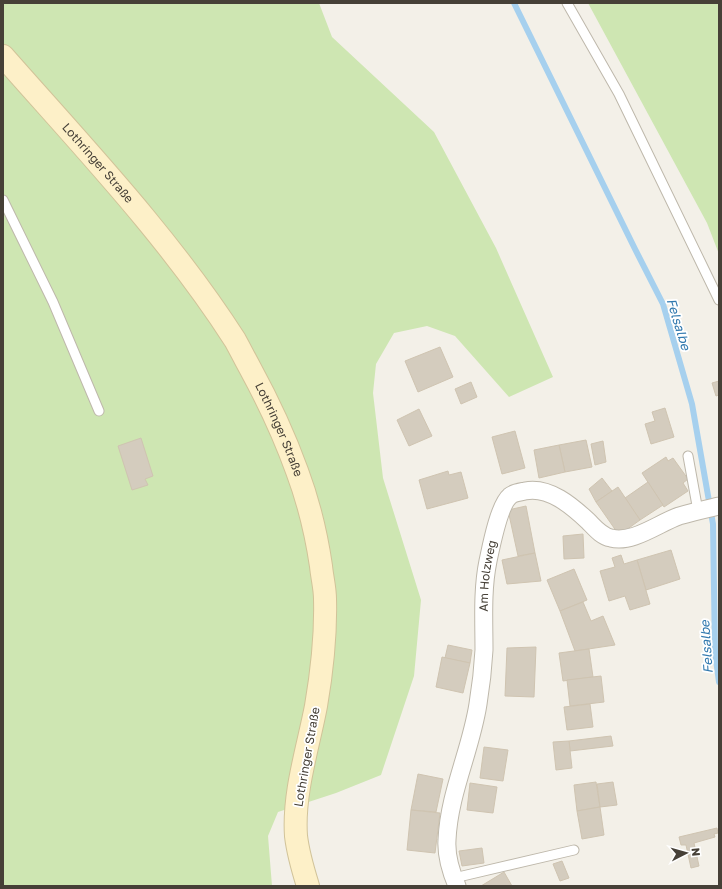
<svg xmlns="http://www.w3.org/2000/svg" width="722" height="889" font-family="'Golos Text',sans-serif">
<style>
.green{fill:#cee6b2}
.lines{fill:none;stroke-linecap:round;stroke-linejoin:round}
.stream{stroke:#a6d0ee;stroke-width:6}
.building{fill:#d4ccbe;stroke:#cfc4b1}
.service-casing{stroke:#beb8ab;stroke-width:11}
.minor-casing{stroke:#beb8ab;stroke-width:19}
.secondary-casing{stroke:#d1c399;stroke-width:24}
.service{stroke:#fff;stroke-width:9}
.minor{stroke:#fff;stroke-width:17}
.secondary{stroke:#fdf0c8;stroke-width:22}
.labels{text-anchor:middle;stroke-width:3.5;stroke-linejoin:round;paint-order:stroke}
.street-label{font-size:12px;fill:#464037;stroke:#fff}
.water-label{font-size:13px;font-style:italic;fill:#337aaf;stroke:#fff}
</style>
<rect width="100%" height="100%" fill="#f3f0e8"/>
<g class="green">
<polygon points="3,3 319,3 332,37 434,132 496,248 553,377 509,397 455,336 427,326 394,333 376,364 373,393 383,478 421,600 414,676 381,775 336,793 278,812 268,836 272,886 3,886"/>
<polygon points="588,3 719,3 719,254 707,223"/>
</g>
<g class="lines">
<polyline class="stream" points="514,3 635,249 663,304 692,404 713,524 715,652 719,682"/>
</g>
<g class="building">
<polygon points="440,347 453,377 418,392 405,361"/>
<polygon points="719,381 719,395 716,396 712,383"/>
<polygon points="471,382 477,397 461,404 455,389"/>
<polygon points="665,408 674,437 651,444 645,424 655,421 652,412"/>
<polygon points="419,409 432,436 409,446 397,420"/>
<polygon points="515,431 525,468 502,474 492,437"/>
<polygon points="141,438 153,476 145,479 148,485 132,490 118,446"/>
<polygon points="586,440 592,467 565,472 559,445"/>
<polygon points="603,441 606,462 595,465 591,444"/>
<polygon points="559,445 565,472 539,478 534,450"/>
<polygon points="666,457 668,461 673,458 688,479 683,483 688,491 664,507 642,473"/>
<polygon points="448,471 449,475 461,472 468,498 427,509 419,480"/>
<polygon points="602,478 612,491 596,502 589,489"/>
<polygon points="648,482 663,505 640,520 625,498"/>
<polygon points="618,487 640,520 619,535 596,502"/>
<polygon points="526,506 535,553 518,556 508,510"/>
<polygon points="583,534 584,558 564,559 563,536"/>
<polygon points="671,550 680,579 646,590 637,560"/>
<polygon points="535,553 541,581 507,584 502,560"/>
<polygon points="621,555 624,564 637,560 650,604 630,610 625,596 609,601 600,571 615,567 612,558"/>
<polygon points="574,569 587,600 560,611 547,580"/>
<polygon points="583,602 591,621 603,616 615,645 575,651 560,611"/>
<polygon points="448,645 472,650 470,663 445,658"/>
<polygon points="536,647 534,697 505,696 507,648"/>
<polygon points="589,649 593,677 563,681 559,653"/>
<polygon points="442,657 470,663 463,693 436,687"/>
<polygon points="601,676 604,702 570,706 567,680"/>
<polygon points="590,704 593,727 567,730 564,707"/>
<polygon points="611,736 613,746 570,751 569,741"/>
<polygon points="569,741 572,768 556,770 553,742"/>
<polygon points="484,747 508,750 503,781 480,778"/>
<polygon points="418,774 443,779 436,812 411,810"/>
<polygon points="596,782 600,807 577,811 574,785"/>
<polygon points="613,782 617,805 600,807 597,784"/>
<polygon points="470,783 497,787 493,813 467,810"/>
<polygon points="600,807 604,835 582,839 577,811"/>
<polygon points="411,810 440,813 435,853 407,850"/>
<polygon points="717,828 718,833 714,834 715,837 694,843 699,866 691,868 686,845 681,845 679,837"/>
<polygon points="482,848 484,863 462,866 459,851"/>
<polygon points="562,861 569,878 560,881 553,864"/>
<polygon points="504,872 512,886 481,886"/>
</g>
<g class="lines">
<g class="service-casing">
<g id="service">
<polyline points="567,3 619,94 719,300"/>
<polyline points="3,200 53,302 99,411"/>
<polyline points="688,456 698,511"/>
<polyline points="454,878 574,850"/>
</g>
</g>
<g class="minor-casing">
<g id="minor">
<path id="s1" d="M457 886C451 872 446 855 447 840 449 793 471 750 478 704 481 686 483 668 484 650 484 621 482 590 488 561 491 547 499 505 510 496 513 493 520 492 525 491 549 486 572 506 588 521 595 528 601 536 611 538 632 544 659 523 679 516 692 512 706 509 719 506"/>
</g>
</g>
<g class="secondary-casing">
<g id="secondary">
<path id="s2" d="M3 56C83 147 169 237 235 340 240 349 245 359 250 368 268 401 284 435 297 471 309 503 316 532 321 566 322 577 325 588 325 599 326 635 322 671 316 706 308 748 293 793 296 836 298 853 303 870 308 886"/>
</g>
</g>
<use href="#service" class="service"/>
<use href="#minor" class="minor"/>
<use href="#secondary" class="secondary"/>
</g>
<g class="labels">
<g class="street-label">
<text dy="4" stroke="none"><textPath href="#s2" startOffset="143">Lothringer Straße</textPath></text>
<text dy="4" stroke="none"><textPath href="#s2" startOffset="467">Lothringer Straße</textPath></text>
<text dy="4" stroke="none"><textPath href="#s1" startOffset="316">Am Holzweg</textPath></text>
<text transform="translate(307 757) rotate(-80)" y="4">Lothringer Straße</text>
</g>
<g class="water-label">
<text transform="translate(679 324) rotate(73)" y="5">Felsalbe</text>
<text transform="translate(706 647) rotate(-94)" y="5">Felsalbe</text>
</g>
</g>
<rect width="722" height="889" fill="none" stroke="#464037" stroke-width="8"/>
<g transform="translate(686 853) rotate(84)" stroke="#ffffff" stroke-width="3" paint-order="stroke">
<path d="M0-3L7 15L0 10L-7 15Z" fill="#464037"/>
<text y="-6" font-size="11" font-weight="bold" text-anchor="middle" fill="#464037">N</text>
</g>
</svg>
